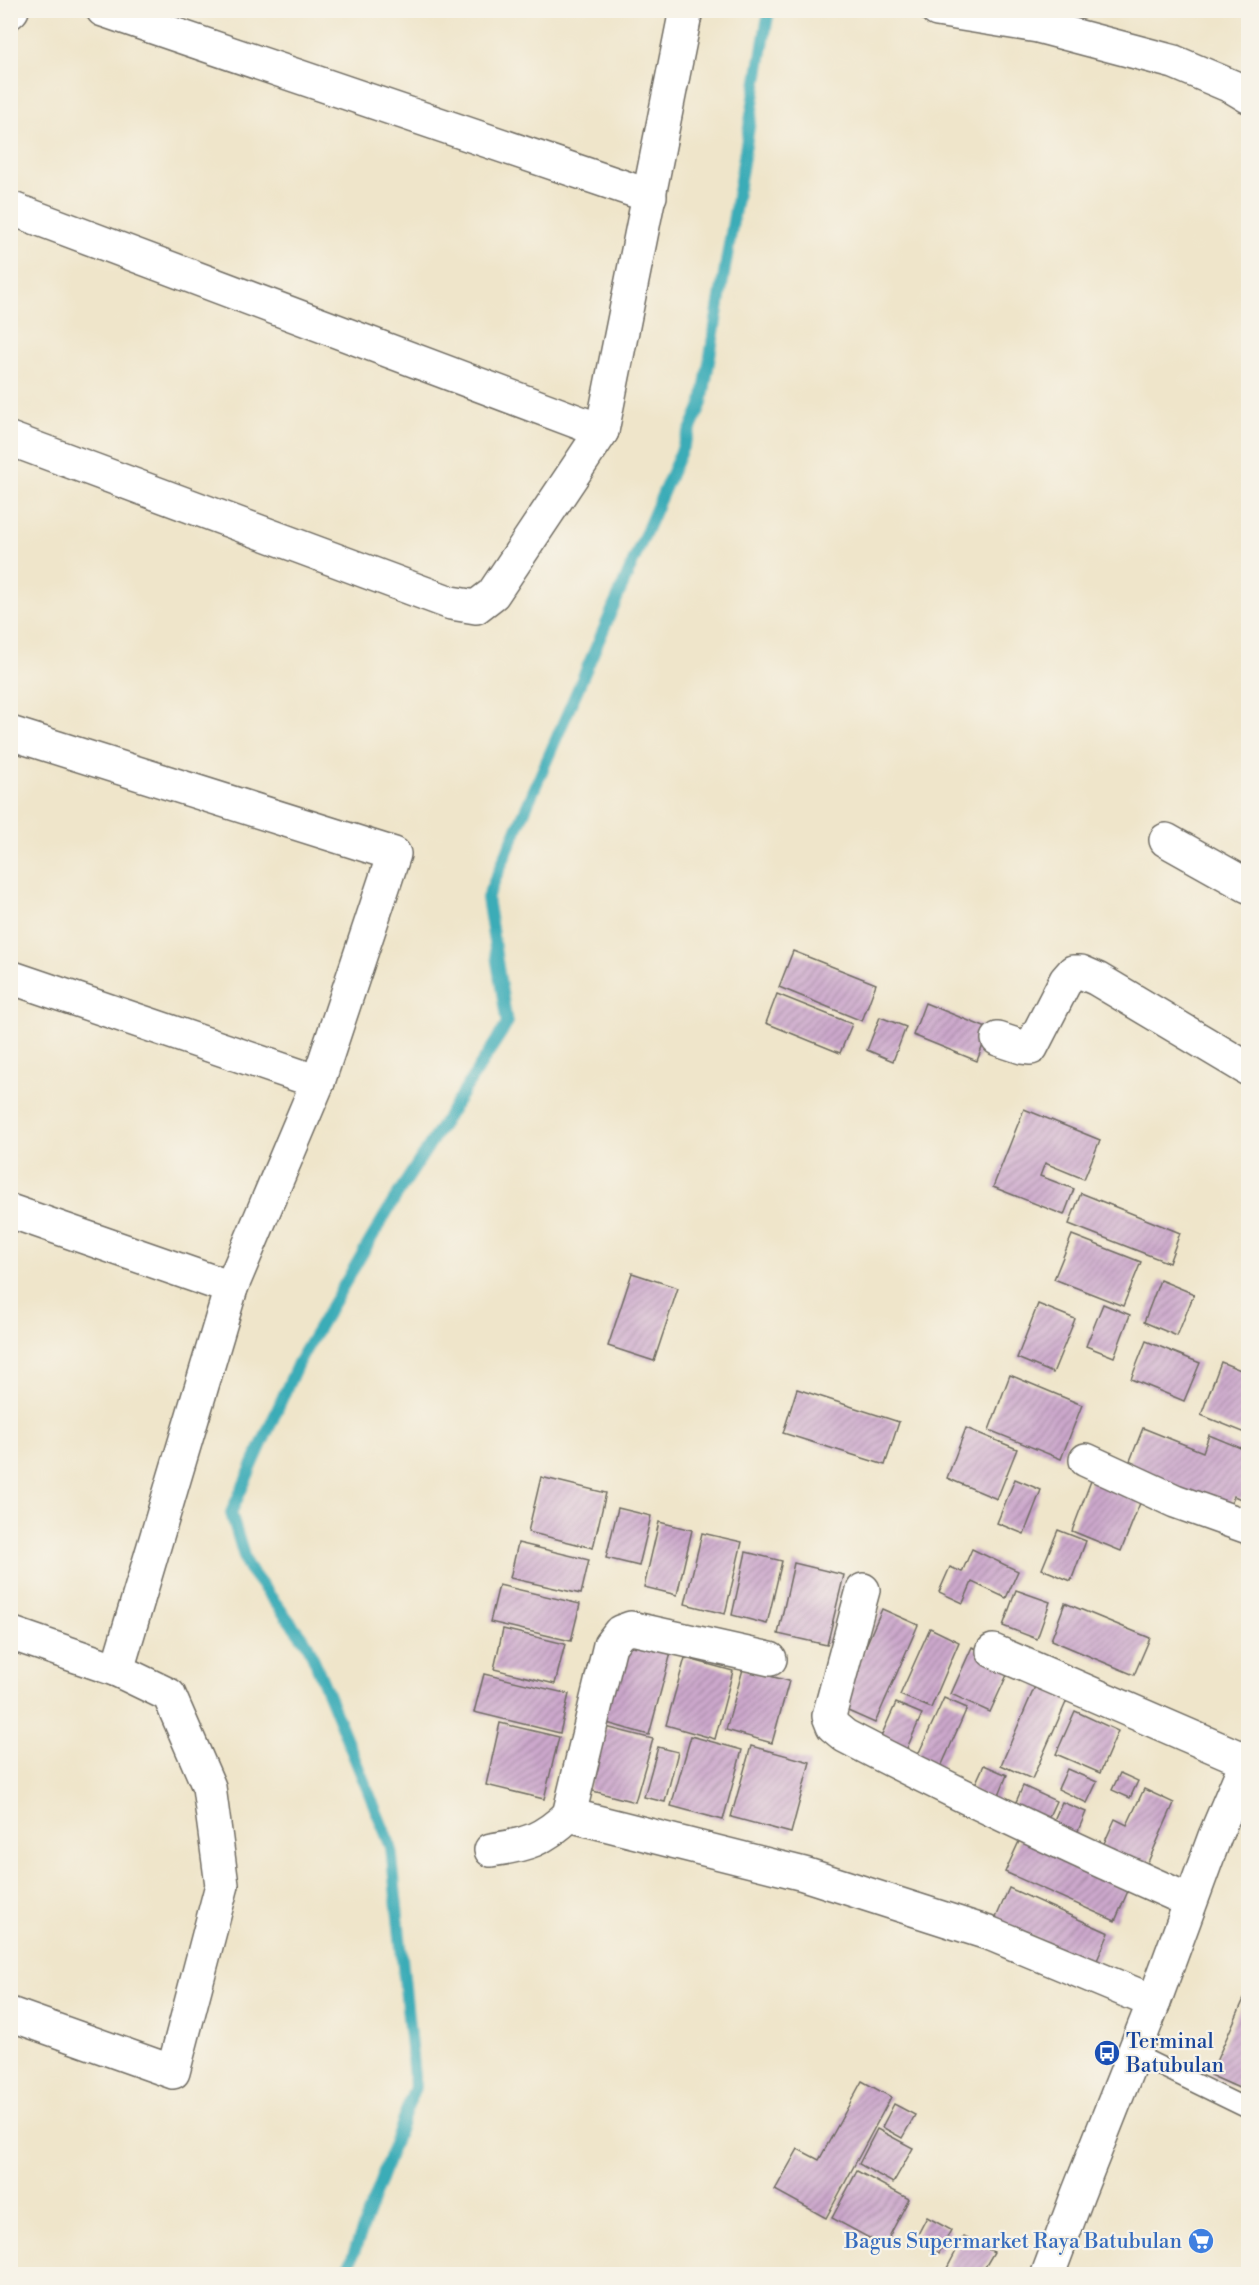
<svg xmlns="http://www.w3.org/2000/svg" width="1259" height="2285" font-family="'Libre Bodoni',serif">
<style>
.lines{fill:none;stroke-linecap:round;stroke-linejoin:round}
.stream{stroke:#3bacb7;stroke-width:12}
.building{fill:url(#building-hatch)}
.service-casing{stroke:#706c63;stroke-width:21}
.minor-casing{stroke:#706c63;stroke-width:36}
.trunk-casing{stroke:#706c63;stroke-width:36}
.service{stroke:#fff;stroke-width:18}
.minor{stroke:#fff;stroke-width:33}
.trunk{stroke:#fff;stroke-width:33}
.labels{text-anchor:middle;stroke-width:4.5;stroke-linejoin:round;paint-order:stroke}
.transit-label{font-size:21px;fill:#164399;stroke:#f7f3e8;text-anchor:start}
.shop-label{font-size:21px;fill:#366cbe;stroke:#f7f3e8;text-anchor:end}
</style>
<defs>
<pattern id="building-hatch" width="6" height="6" patternUnits="userSpaceOnUse" patternTransform="scale(1.5)"><rect width="6" height="6" fill="#cca8cc"/><path d="M-1 1l2-2M0 6l6-6M5 7l2-2" fill="none" stroke="#a689a6"/></pattern>
</defs>
<rect width="100%" height="100%" fill="#f7f3e8"/>
<filter id="ink" filterUnits="userSpaceOnUse"><feTurbulence type="fractalNoise" baseFrequency=".0167" numOctaves="2"/><feDisplacementMap in="SourceGraphic" scale="12" xChannelSelector="R" yChannelSelector="G"/><feConvolveMatrix kernelMatrix="1 2 1 2 8 2 1 2 1" color-interpolation-filters="sRGB"/></filter>
<filter id="wash" filterUnits="userSpaceOnUse"><feTurbulence type="fractalNoise" baseFrequency=".008" numOctaves="4" result="noise"/><feDisplacementMap in="SourceGraphic" scale="24" xChannelSelector="R" yChannelSelector="G"/><feGaussianBlur stdDeviation="1.35" result="paint"/><feColorMatrix in="noise" values="0 0 0 0 0 0 0 0 0 0 0 0 0 0 0 0 0 1.4 0 .05"/><feComposite in="paint" operator="in"/></filter>
<g filter="url(#wash)">
<rect width="100%" height="100%" fill="#efe5ca"/>
<g class="lines">
<polyline class="stream" points="346,2274 415,2087 391,1847 308,1645 247,1566 231,1513 298,1363 394,1200 507,1024 487,898 702,403 769,10"/>
</g>
<g id="blocks">
<g class="building">
<polygon points="793,951 876,984 862,1021 779,987"/>
<polygon points="777,994 852,1024 840,1053 766,1023"/>
<polygon points="925,1003 989,1029 977,1061 913,1035"/>
<polygon points="880,1017 906,1027 893,1061 867,1050"/>
<polygon points="1024,1109 1100,1140 1084,1179 1045,1163 1040,1176 1074,1189 1064,1215 993,1187"/>
<polygon points="1081,1193 1180,1233 1169,1263 1069,1224"/>
<polygon points="1072,1235 1141,1262 1123,1306 1054,1279"/>
<polygon points="632,1273 678,1288 654,1361 608,1346"/>
<polygon points="1160,1280 1194,1294 1177,1336 1144,1322"/>
<polygon points="1038,1304 1075,1319 1053,1373 1017,1358"/>
<polygon points="1103,1304 1130,1315 1114,1357 1086,1346"/>
<polygon points="1146,1341 1200,1363 1184,1401 1131,1379"/>
<polygon points="1221,1362 1248,1373 1248,1434 1201,1415"/>
<polygon points="1010,1375 1082,1405 1061,1459 989,1430"/>
<polygon points="797,1389 899,1422 885,1465 783,1433"/>
<polygon points="966,1428 1017,1449 997,1499 947,1478"/>
<polygon points="1143,1428 1203,1452 1209,1435 1248,1451 1248,1502 1234,1496 1228,1512 1126,1471"/>
<polygon points="1094,1473 1144,1493 1121,1551 1072,1531"/>
<polygon points="541,1477 606,1493 593,1548 528,1532"/>
<polygon points="1015,1479 1041,1490 1024,1534 997,1523"/>
<polygon points="618,1508 651,1516 639,1566 606,1558"/>
<polygon points="659,1522 692,1530 677,1595 644,1587"/>
<polygon points="1058,1530 1086,1541 1071,1581 1042,1569"/>
<polygon points="702,1533 742,1542 725,1614 685,1604"/>
<polygon points="518,1543 589,1560 581,1594 510,1578"/>
<polygon points="972,1549 1018,1571 1006,1598 972,1582 963,1603 939,1592 950,1567 962,1572"/>
<polygon points="746,1552 782,1561 767,1624 732,1615"/>
<polygon points="794,1563 844,1575 827,1645 778,1634"/>
<polygon points="499,1585 580,1604 571,1641 490,1622"/>
<polygon points="1016,1590 1050,1602 1037,1639 1003,1626"/>
<polygon points="1065,1603 1150,1638 1134,1675 1051,1640"/>
<polygon points="882,1609 918,1625 875,1723 839,1707"/>
<polygon points="930,1628 959,1642 931,1708 900,1695"/>
<polygon points="503,1629 565,1644 555,1684 494,1669"/>
<polygon points="623,1639 671,1653 649,1735 600,1721"/>
<polygon points="972,1647 1012,1664 990,1712 951,1694"/>
<polygon points="685,1658 733,1671 715,1739 666,1725"/>
<polygon points="743,1669 789,1681 772,1743 726,1730"/>
<polygon points="484,1674 569,1694 560,1733 474,1712"/>
<polygon points="1036,1684 1068,1698 1032,1779 1001,1765"/>
<polygon points="944,1698 967,1708 940,1769 916,1759"/>
<polygon points="896,1703 922,1714 904,1755 878,1743"/>
<polygon points="1075,1711 1118,1731 1100,1773 1056,1754"/>
<polygon points="500,1723 559,1737 544,1799 486,1785"/>
<polygon points="606,1727 653,1739 635,1802 589,1790"/>
<polygon points="691,1736 742,1750 723,1820 671,1806"/>
<polygon points="751,1746 810,1762 791,1833 731,1817"/>
<polygon points="658,1747 678,1752 665,1802 644,1797"/>
<polygon points="984,1765 1007,1775 996,1802 972,1791"/>
<polygon points="1067,1769 1097,1782 1087,1803 1058,1789"/>
<polygon points="1120,1773 1138,1781 1130,1798 1112,1790"/>
<polygon points="1023,1786 1056,1801 1045,1825 1012,1811"/>
<polygon points="1144,1789 1174,1803 1145,1869 1101,1850 1115,1819 1127,1825"/>
<polygon points="1062,1802 1086,1812 1075,1838 1051,1827"/>
<polygon points="1022,1835 1131,1884 1115,1921 1005,1872"/>
<polygon points="1009,1888 1109,1933 1095,1965 995,1920"/>
<polygon points="1248,1990 1248,2092 1210,2075"/>
<polygon points="862,2081 891,2097 826,2218 775,2190 798,2149 819,2160"/>
<polygon points="894,2104 915,2115 902,2138 882,2127"/>
<polygon points="877,2129 913,2148 893,2183 859,2164"/>
<polygon points="857,2171 909,2199 884,2246 832,2218"/>
<polygon points="927,2217 951,2230 939,2253 915,2240"/>
<polygon points="964,2236 994,2252 981,2274 944,2274"/>
</g>
</g>
</g>
<g filter="url(#ink)">
<use href="#blocks" fill-opacity="0" stroke="#706c63" stroke-width="1.5"/>
<g class="lines">
<g class="service-casing">
<polyline id="service" points="1133,2053 1248,2109"/>
</g>
<g class="minor-casing">
<g id="minor">
<polyline points="103,10 650,196"/>
<polyline points="937,10 1038,26 1174,62 1233,87 1248,96"/>
<polyline points="10,12 12,10"/>
<polyline points="10,208 602,431"/>
<polyline points="10,439 451,603 476,607 493,594 602,431 686,10"/>
<polyline points="10,733 394,854 318,1082 231,1288 117,1670"/>
<polyline points="1166,840 1248,886"/>
<polyline points="10,977 318,1082"/>
<polyline points="998,1039 1022,1047 1031,1048 1066,980 1073,972 1081,972 1097,979 1248,1069"/>
<polyline points="10,1211 231,1288"/>
<polyline points="1086,1460 1175,1501 1248,1527"/>
<path d="M863 1590 829 1716 833 1726 845 1736C958 1795 1073 1849 1190 1901"/>
<polyline points="10,1633 117,1670 169,1695 209,1787 222,1885 173,2072 10,2014"/>
<polyline points="993,1651 1247,1761"/>
<polyline points="770,1659 631,1628 620,1632 610,1645 569,1815 804,1874 991,1934 1154,2002"/>
<path d="M491 1850C526 1845 543 1840 569 1815"/>
</g>
</g>
<g class="trunk-casing">
<polyline id="trunk" points="1048,2274 1078,2194 1154,2002 1215,1836 1248,1758"/>
</g>
<use href="#service" class="service"/>
<use href="#minor" class="minor"/>
<use href="#trunk" class="trunk"/>
</g>
</g>
<defs>
<g id="bus-disc" transform="scale(1.35)"><circle r="9.5" fill="#1a4fb4" stroke="#f7f3e8"/><path d="M-5-6H5V4H4V6H2V4H-2V6H-4V4H-5ZM-3.5-4V0h7V-4ZM-3.5 1.2v1.5H-2V1.2ZM2 1.2v1.5H3.5V1.2Z" fill="#fff"/></g>
<g id="supermarket-disc" transform="scale(1.35)"><circle r="9.5" fill="#3f7fe0" stroke="#f7f3e8"/><path d="M-6-5.5h2.5l.6 2H6L4.5 2H-2.5L-4.4-4H-6ZM-1.5 3.2a1.3 1.3 0 1 0 .1 0ZM3 3.2a1.3 1.3 0 1 0 .1 0Z" fill="#fff"/></g>
</defs>
<g fill-rule="evenodd">
<use href="#bus-disc" x="1107" y="2053"/>
<use href="#supermarket-disc" x="1201" y="2241"/>
</g>
<g class="labels">
<g class="transit-label">
<text x="1126" y="2048">Terminal<tspan x="1126" dy="24">Batubulan</tspan></text>
</g>
<g class="shop-label">
<text x="1182" y="2248">Bagus Supermarket Raya Batubulan</text>
</g>
</g>
<rect width="1259" height="2285" fill="none" stroke="#f7f3e8" stroke-width="36"/>
</svg>
